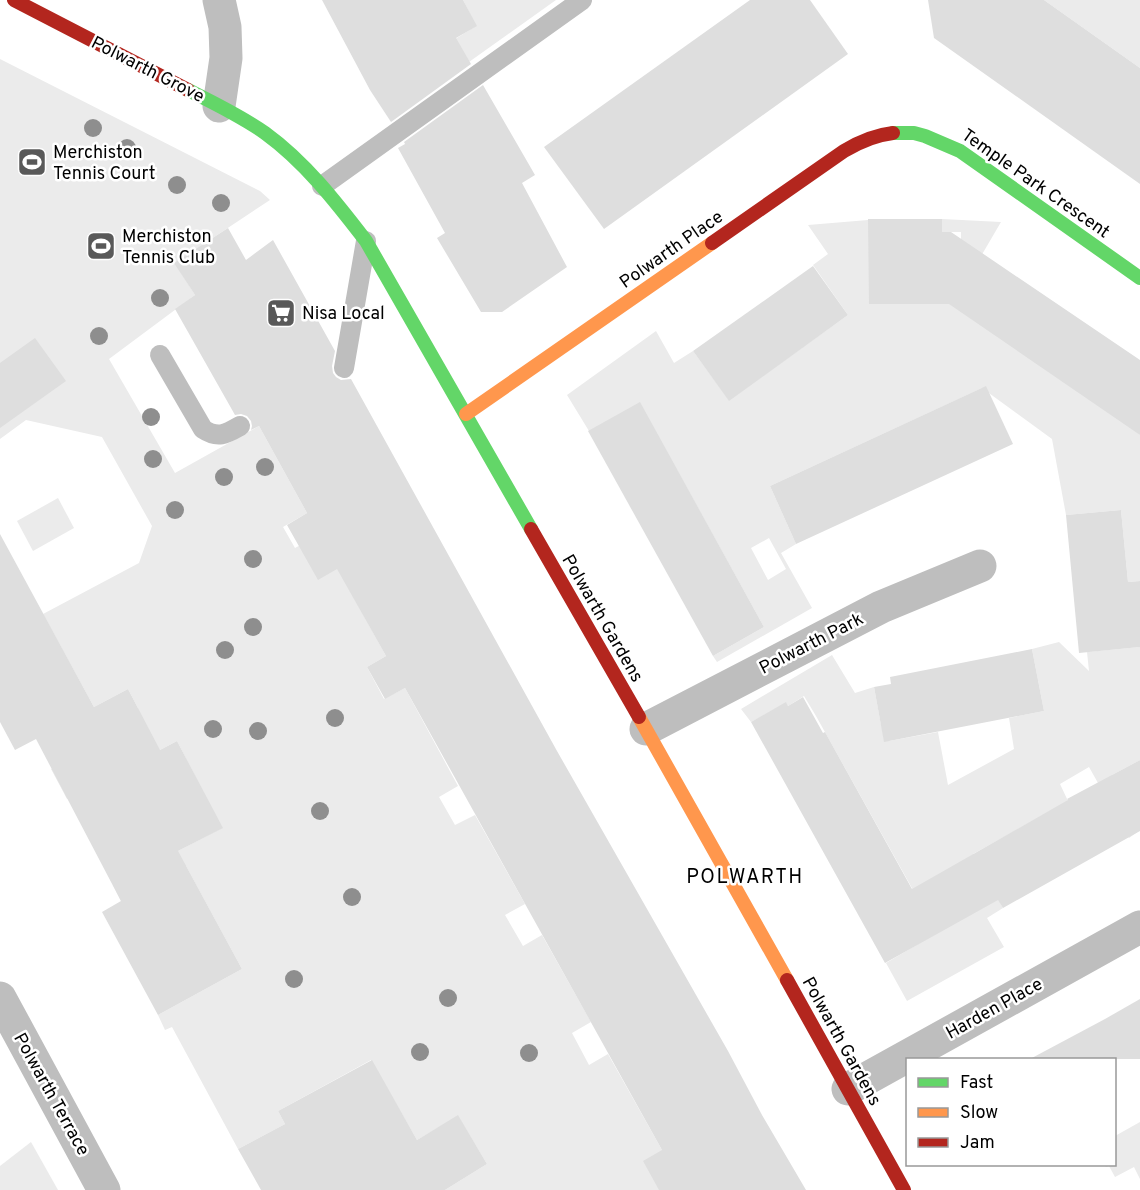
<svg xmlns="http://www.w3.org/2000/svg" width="1140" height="1190" font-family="Overpass,sans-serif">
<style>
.green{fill:#ebebeb;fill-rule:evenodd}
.building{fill:#dedede}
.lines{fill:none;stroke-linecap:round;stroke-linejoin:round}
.lane{stroke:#bebebe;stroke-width:20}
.street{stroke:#bebebe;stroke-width:33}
.fast{stroke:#63d668;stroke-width:14}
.slow{stroke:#ff974d;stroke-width:14}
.jam{stroke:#b3261e;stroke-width:14}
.tree{fill:#8e8e8e}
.labels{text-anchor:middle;stroke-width:5;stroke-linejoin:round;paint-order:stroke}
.street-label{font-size:18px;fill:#000;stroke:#fff}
.poi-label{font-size:18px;fill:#000;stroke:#fff;text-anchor:start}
.neighbourhood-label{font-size:20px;letter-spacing:1.5px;fill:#000;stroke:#fff}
</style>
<rect width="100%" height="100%" fill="#fff"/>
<g class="green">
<polygon points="463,0 556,0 455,72 452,41 476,26"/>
<polygon points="1044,0 1140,0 1140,68"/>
<polygon points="0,59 260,191 270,200 175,263 195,295 109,359 175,473 259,426 307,513 283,527 295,548 319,535 386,656 367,667 384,699 405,688 458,786 439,797 455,825 475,815 525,904 505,915 523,946 542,935 591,1022 572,1033 589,1065 608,1054 662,1150 659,1190 445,1190 487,1164 458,1116 417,1140 371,1060 278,1111 285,1124 238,1149 172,1027 165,1030 158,1015 242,969 186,866 121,901 113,885 222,828 177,741 67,799 51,769 74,757 69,746 138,708 128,689 94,707 43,614 139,563 152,526 102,437 26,420 0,439"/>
<path d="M942 219 1001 222 977 263 1140 435V581L1128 582 1121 510 1066 515 1052 439 982 388 770 486 796 544 781 553 812 608 717 662 713 656 764 627 677 470 589 431 567 395 656 331 674 363 693 351 729 400 848 315 813 265 828 254 808 225 868 220 910 304H932L961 273V232H942ZM769 538 786 569 768 580 751 548Z"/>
<polygon points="58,498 74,528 33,551 17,521"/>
<polygon points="1059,642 1089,671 1087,652 1140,647 1140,760 1112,775 1140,830 1129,838 1089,767 1060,784 1068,801 973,854 1003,908 987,918 1004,947 907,1001 886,963 937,933 816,716 804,696 788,706 786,703 751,722 741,709 832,655 855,693 874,687 881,725 886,724 889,741 938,732 948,785 1014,749 1009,718 1044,711 1032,649"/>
<polygon points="1140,1122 1140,1179 1134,1167 1115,1177 1109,1166 1106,1167 1104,1165 1114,1164 1115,1136"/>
<polygon points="31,1142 58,1190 0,1190 0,1166"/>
</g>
<g class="building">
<polygon points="322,0 463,0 477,26 456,38 471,64 391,122 370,90"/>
<polygon points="750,0 810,0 848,54 604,229 544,147"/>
<polygon points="928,0 1044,0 1140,68 1140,184 934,38"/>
<polygon points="483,85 535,175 522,183 567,267 502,312 481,312 437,238 445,233 398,148 405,144 404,142"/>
<polygon points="868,219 942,219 942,232 951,232 1140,360 1140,435 949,304 869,304"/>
<polygon points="228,228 246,260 273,240 335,351 332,366 333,373 336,377 341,380 351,379 557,751 728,1051 762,1115 806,1190 659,1190 643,1161 662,1150 405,688 385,699 367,667 386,656 337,569 318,580 287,525 307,513 259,426 251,430 252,426 251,421 247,416 241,414 235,415 175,309 195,295 174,263"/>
<polygon points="813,266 848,315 729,401 693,351"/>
<polygon points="35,338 66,381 0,428 0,363"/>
<polygon points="986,386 1013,444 796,544 770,486"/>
<polygon points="640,402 764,627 713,656 588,431"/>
<polygon points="1121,510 1128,582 1140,581 1140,647 1079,653 1066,515"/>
<polygon points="0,534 94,707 128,689 160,750 177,741 223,828 178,851 242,969 158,1015 102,912 121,901 36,739 15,750 0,722"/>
<polygon points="1032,649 1044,711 884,742 874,687 891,684 890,677"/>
<polygon points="803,697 823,733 825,732 912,889 1068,800 1067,799 1140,760 1140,831 1003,908 998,900 885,963 751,722 786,702 788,706"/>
<polygon points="1140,999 1140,1059 1030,1059 1105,1019"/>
<polygon points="372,1060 417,1140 458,1115 487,1164 445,1190 261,1190 238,1149 285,1124 278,1111"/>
</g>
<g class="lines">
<g class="lane">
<polyline points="322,186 582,0"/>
<path d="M160 355 203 429C218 439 226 434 240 426"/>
<polyline points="344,368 366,241"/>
</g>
<g class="street">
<polyline points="219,0 225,27 226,58 219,106"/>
<polyline points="646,729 881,607 980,566"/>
<polyline points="0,998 104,1190"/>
<polyline points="848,1089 1140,927"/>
</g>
<g class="fast">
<path d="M188 90C214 103 241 116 265 133 305 162 336 202 366 241L531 529"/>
<polyline points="893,133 914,133 925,136 960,151 1140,278"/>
</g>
<g class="slow">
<polyline points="466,414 712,243"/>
<polyline points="639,717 787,980"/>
</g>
<g class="jam">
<polyline points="14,0 188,90"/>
<path d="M712 243 844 151C859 142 875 135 893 133"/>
<polyline points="531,529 639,717"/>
<polyline points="787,980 904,1190"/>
</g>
</g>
<g class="tree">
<circle cx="93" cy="128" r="9"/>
<circle cx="127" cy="148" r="9"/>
<circle cx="177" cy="185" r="9"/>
<circle cx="221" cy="203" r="9"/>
<circle cx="160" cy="298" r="9"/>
<circle cx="99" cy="336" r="9"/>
<circle cx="151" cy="417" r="9"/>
<circle cx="153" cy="459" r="9"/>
<circle cx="265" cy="467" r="9"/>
<circle cx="224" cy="477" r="9"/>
<circle cx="175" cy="510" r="9"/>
<circle cx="253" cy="559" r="9"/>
<circle cx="253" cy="627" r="9"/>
<circle cx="225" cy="650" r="9"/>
<circle cx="335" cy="718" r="9"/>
<circle cx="213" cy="729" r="9"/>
<circle cx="258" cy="731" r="9"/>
<circle cx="320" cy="811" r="9"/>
<circle cx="352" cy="897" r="9"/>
<circle cx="294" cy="979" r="9"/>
<circle cx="448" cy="998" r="9"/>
<circle cx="420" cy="1052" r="9"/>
<circle cx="529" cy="1053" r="9"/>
</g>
<defs>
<g id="stadium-square" transform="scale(1.5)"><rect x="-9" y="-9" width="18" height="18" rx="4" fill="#595959" stroke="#fff"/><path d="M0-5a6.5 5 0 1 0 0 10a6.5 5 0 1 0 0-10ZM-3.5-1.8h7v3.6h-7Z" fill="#fff"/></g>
<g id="supermarket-square" transform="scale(1.5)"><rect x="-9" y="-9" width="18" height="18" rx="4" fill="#595959" stroke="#fff"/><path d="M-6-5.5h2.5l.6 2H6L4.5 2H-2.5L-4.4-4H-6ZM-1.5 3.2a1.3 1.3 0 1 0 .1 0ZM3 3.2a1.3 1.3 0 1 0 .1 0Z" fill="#fff"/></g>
</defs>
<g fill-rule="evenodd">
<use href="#stadium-square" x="32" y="162"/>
<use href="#stadium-square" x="101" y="246"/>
<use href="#supermarket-square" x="281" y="313"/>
</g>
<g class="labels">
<g class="street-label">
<text transform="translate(148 69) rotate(27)" y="6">Polwarth Grove</text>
<text transform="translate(1036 183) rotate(35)" y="6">Temple Park Crescent</text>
<text transform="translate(671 249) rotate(-35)" y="6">Polwarth Place</text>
<text transform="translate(603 618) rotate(60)" y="6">Polwarth Gardens</text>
<text transform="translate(811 643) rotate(-27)" y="6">Polwarth Park</text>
<text transform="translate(994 1008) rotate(-29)" y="6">Harden Place</text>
<text transform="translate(842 1041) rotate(61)" y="6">Polwarth Gardens</text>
<text transform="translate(52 1094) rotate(61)" y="6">Polwarth Terrace</text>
</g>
<g class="poi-label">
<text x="53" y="158">Merchiston<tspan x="53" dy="21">Tennis Court</tspan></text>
<text x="122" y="242">Merchiston<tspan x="122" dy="21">Tennis Club</tspan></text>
<text x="302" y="319">Nisa Local</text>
</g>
<g class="neighbourhood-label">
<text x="745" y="883">POLWARTH</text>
</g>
</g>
<rect x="906" y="1058" width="210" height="108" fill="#ffffff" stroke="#999999" stroke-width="1.5"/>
<rect x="918" y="1078" width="30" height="9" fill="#63d668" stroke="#999999" stroke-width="1.5"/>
<text x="960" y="1088" font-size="18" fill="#000000">Fast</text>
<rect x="918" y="1108" width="30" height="9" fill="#ff974d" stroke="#999999" stroke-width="1.5"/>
<text x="960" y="1118" font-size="18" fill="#000000">Slow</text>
<rect x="918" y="1138" width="30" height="9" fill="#b3261e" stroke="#999999" stroke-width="1.5"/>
<text x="960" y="1148" font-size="18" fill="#000000">Jam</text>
</svg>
